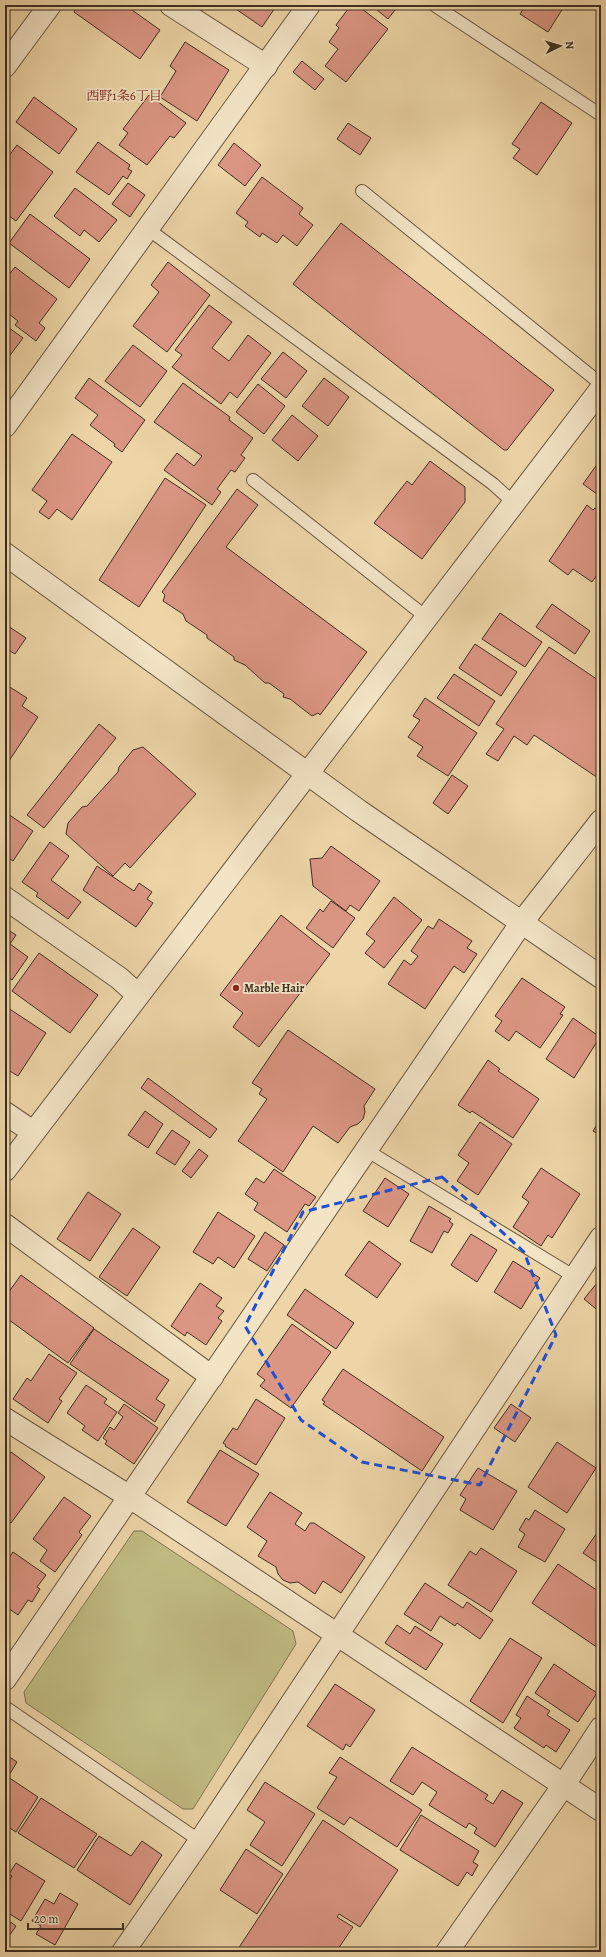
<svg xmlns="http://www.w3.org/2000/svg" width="606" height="1957" font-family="Alegreya,'Noto Serif JP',serif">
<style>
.green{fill:#c0bb82;stroke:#807452}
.building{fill:#db9683;stroke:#3f2e21}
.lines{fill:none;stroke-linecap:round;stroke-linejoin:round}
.lane-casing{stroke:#6a5842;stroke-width:14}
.street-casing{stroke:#6a5842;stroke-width:24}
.lane{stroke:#f3e4c6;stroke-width:12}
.street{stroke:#f3e4c6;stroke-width:22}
.marked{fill:none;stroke:#1d4ed8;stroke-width:3;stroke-dasharray:8 5;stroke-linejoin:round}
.poi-dot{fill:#8f2418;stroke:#f3e4c6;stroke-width:1.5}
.labels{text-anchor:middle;stroke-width:3.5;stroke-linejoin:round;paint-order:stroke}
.poi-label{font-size:12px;font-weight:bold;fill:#3f2e21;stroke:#f3e4c6;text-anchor:start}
.neighbourhood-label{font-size:13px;fill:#7a1f14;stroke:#f3e4c6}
</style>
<rect width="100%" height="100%" fill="#edd5a7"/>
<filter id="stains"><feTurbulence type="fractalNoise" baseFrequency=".005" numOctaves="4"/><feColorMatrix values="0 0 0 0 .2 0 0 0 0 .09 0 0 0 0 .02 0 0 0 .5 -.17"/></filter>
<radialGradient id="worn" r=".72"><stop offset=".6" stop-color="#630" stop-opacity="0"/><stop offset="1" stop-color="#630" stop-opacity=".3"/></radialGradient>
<polygon class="green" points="134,1531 142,1531 293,1631 296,1644 193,1809 183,1809 26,1703 24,1692"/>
<g class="building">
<polygon points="78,5 125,5 160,30 140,59 74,12"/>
<polygon points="230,5 277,5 262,27"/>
<polygon points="351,5 357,5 388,29 346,82 325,66 338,49 329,42 339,28 336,25"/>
<polygon points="371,5 399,5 388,19"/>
<polygon points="526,5 565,5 548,32 520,14"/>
<polygon points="185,42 229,70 197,121 160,97 176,71 170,66"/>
<polygon points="302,61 324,79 315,90 293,72"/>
<polygon points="149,95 186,123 174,138 170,136 147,165 119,145 128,133 123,129"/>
<polygon points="34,97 77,129 59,154 16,122"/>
<polygon points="541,102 572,123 537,175 513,158 520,149 512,144"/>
<polygon points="348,123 371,138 360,155 337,139"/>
<polygon points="98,142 130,165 128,169 132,171 127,179 123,176 109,195 76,172"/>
<polygon points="234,143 261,165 245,186 218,165"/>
<polygon points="17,145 53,172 16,221 5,213 5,161"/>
<polygon points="262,177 303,208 299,214 313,225 297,246 283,235 277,243 262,233 260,237 245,226 248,222 236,213"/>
<polygon points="128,183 145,195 130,217 112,204"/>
<polygon points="75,188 117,220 99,242 84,230 80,236 54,216"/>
<polygon points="30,214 90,259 69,288 9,243"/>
<polygon points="341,223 554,390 507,450 504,450 293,284"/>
<polygon points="168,262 210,295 167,352 133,326 159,292 151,285"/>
<polygon points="15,267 57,299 39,323 45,328 36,341 15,325 18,321 5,311 5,280"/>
<polygon points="209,305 232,322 212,348 229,361 248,335 271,353 237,398 230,392 221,404 172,367 182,355 175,350"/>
<polygon points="5,325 23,338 8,358 5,356"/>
<polygon points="133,345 167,371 140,407 105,381"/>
<polygon points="283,352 307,371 286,398 261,379"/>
<polygon points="89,378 145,420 122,452 114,446 115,444 90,425 98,415 75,398"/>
<polygon points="324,378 349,397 328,426 302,406"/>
<polygon points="183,383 230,417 229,420 253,438 241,455 245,458 235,472 231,470 217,489 221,492 212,505 164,470 177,453 194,466 202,456 154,422"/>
<polygon points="258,384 285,406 264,434 236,412"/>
<polygon points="292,415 318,436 298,461 272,440"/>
<polygon points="72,434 112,462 72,520 57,509 49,519 39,512 47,501 32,490"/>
<polygon points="430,461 465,487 465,502 422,559 374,523 407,481 412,485"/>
<polygon points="598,463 601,465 601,497 583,484"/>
<polygon points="165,478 206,505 139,607 99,580"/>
<polygon points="237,489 258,505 226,547 367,652 320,715 318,713 312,716 290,699 283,697 284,694 269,683 265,683 245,665 234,660 234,657 207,638 207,635 186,621 183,614 163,601 165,595 162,592"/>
<polygon points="587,505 593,510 595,508 601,512 601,569 592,582 573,569 568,575 549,561"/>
<polygon points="552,604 590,631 575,654 536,627"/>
<polygon points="500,613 542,642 525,667 482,639"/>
<polygon points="5,624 26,638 15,654 5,648"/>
<polygon points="475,644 517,672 501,696 459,668"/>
<polygon points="549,647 601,682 601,780 534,735 527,745 514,736 498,761 486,754 504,729 496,724"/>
<polygon points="454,674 495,701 479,726 437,698"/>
<polygon points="5,684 27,698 22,706 38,717 5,767"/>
<polygon points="425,698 477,733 448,776 417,756 423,747 408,737 420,720 413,716"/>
<polygon points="99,724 116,738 44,828 27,815"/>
<polygon points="143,747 196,794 130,868 125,863 113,876 66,834 68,823 82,807 87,806 118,772 119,767 133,750"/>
<polygon points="452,775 468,786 448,814 433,803"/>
<polygon points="5,812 33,831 13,861 5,856"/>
<polygon points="50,842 69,856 51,880 81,902 68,919 36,896 38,893 22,882"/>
<polygon points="331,846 380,881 359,911 350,905 346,911 313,886 310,859 322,858"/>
<polygon points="97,866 134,891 139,883 152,892 147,899 153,903 136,927 83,890"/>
<polygon points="394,897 422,920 384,968 365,953 375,941 366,934"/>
<polygon points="331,901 355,918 333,948 306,928 320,909 323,912"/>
<polygon points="281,915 330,954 259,1047 233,1027 243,1013 220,995"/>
<polygon points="439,919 472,941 467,948 477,954 464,973 454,966 425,1009 388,984 404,960 411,965 418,956 411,951 428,926 433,929"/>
<polygon points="5,928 16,935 10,944 28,957 12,980 5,975"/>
<polygon points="39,953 98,995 70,1033 12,991"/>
<polygon points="522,978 565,1007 560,1014 563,1015 540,1048 516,1031 509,1041 495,1031 502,1021 495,1016"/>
<polygon points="5,1006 46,1033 18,1076 5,1068"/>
<polygon points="573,1018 600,1037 574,1078 546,1059"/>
<polygon points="288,1030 375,1089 364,1106 365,1112 363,1119 358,1124 350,1127 338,1143 313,1126 283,1172 238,1141 267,1099 259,1094 262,1089 252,1083"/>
<polygon points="488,1060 500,1069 498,1071 539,1099 513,1138 472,1111 470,1113 458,1105"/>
<polygon points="148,1078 217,1129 210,1138 141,1088"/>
<polygon points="145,1111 163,1124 148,1148 128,1135"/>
<polygon points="601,1118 601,1136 593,1131"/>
<polygon points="480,1122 512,1144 478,1195 457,1181 469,1163 458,1155"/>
<polygon points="172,1130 190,1142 175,1165 156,1153"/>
<polygon points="199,1149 208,1156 191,1178 182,1171"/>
<polygon points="541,1168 580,1194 552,1238 548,1235 541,1246 513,1227 529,1202 522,1197"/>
<polygon points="274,1169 316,1197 309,1206 305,1204 287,1232 254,1210 258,1203 245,1194 256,1178 264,1183"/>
<polygon points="385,1178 409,1194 388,1227 363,1211"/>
<polygon points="88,1192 121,1214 90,1261 57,1239"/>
<polygon points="429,1206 451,1219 449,1221 453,1224 448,1233 444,1231 432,1253 410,1241"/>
<polygon points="218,1212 255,1236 234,1268 218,1257 213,1264 193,1252"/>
<polygon points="133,1228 160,1247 127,1296 99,1277"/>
<polygon points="265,1232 284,1245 267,1271 248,1259"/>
<polygon points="471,1234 497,1250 477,1282 451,1265"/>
<polygon points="369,1241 401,1264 377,1298 345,1275"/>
<polygon points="513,1261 540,1278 521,1309 494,1292"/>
<polygon points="21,1275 94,1328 68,1363 5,1317 5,1290 8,1293"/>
<polygon points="200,1283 222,1298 216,1306 224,1311 218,1318 222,1321 206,1345 187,1332 185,1336 171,1326"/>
<polygon points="597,1283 601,1286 601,1313 584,1299"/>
<polygon points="305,1289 354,1323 336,1349 287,1315"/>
<polygon points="292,1324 331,1352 291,1408 260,1386 265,1380 257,1374"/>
<polygon points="94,1329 169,1380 156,1399 165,1405 155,1422 70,1364"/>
<polygon points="49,1354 77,1373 59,1399 62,1401 48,1423 13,1399 27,1378 31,1381"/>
<polygon points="343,1369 444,1437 422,1471 323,1404 325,1402 322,1400"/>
<polygon points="86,1385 107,1399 104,1403 117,1412 98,1441 82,1430 85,1426 67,1413"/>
<polygon points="256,1399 285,1418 256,1465 225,1446 226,1445 223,1443 233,1428 237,1430"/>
<polygon points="124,1404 158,1428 134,1464 105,1444 107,1441 103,1438 110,1427 114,1430 123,1417 118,1413"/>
<polygon points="511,1404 531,1418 515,1442 494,1428"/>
<polygon points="557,1442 596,1468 567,1513 528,1487"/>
<polygon points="220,1450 259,1474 226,1526 187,1502"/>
<polygon points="11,1452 45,1477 11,1523 5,1518 5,1470 10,1464 5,1460"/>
<polygon points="478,1468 517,1491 493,1530 460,1510 466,1499 460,1495"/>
<polygon points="270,1492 302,1513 295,1524 305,1531 310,1523 314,1523 365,1557 341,1593 323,1581 315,1594 298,1582 290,1583 283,1580 278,1574 276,1567 258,1556 267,1541 247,1527"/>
<polygon points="64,1497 91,1516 79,1532 82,1535 55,1572 40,1561 47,1550 33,1539"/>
<polygon points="535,1510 565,1529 545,1562 518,1547 525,1534 519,1530 526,1518 529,1520"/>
<polygon points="601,1527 601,1565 583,1553"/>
<polygon points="481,1548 517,1571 491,1612 448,1585 470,1551 476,1555"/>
<polygon points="13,1552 46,1575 37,1587 40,1589 32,1602 28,1600 18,1615 5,1606 5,1564"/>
<polygon points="558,1564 601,1593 601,1650 532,1603"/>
<polygon points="425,1583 463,1608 467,1602 493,1620 480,1639 457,1623 455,1626 440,1616 431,1631 404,1614"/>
<polygon points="397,1625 410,1634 415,1626 443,1644 426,1670 385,1643"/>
<polygon points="510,1638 542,1658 503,1723 470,1701"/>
<polygon points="554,1664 597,1693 578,1722 535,1693"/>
<polygon points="335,1684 375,1710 350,1747 346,1744 343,1750 307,1726"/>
<polygon points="527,1696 550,1711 547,1715 570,1730 556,1752 546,1745 544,1748 514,1728 521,1718 516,1715"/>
<polygon points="412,1747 488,1795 485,1799 493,1804 502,1790 523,1803 495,1847 474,1833 477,1828 469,1823 466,1828 429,1805 437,1792 422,1782 413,1795 390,1781"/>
<polygon points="5,1754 17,1762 8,1777 38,1797 16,1832 5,1825"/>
<polygon points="340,1757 422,1810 397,1847 350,1817 344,1825 317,1808 337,1777 329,1773"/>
<polygon points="265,1782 315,1814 282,1866 250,1845 265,1822 247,1810"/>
<polygon points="41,1798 97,1834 74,1868 18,1833"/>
<polygon points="421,1815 479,1851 473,1862 478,1865 472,1876 467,1872 458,1886 400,1850"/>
<polygon points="323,1820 398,1870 360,1927 339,1914 337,1917 353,1927 336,1952 236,1952"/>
<polygon points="99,1836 131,1856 142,1841 162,1855 130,1905 77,1870"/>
<polygon points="246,1849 283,1874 257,1914 220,1890"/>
<polygon points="16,1863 45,1881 21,1921 5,1911 5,1887 12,1876 9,1874"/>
<polygon points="60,1893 78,1904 55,1945 36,1934 41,1926 32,1921 45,1899 54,1904"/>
<polygon points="5,1918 16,1926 5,1942"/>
</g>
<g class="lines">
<g class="lane-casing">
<g id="lane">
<polyline points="434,5 601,115"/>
<polyline points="362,191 601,384"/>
<polyline points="148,229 493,484 514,503"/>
<polyline points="253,480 426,617"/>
<polyline points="366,1150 575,1277"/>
<polyline points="5,1707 200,1841"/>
</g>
</g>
<g class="street-casing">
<g id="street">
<polyline points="171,5 266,66"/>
<polyline points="5,66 50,5"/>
<polyline points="5,426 309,5"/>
<polyline points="5,554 359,811 601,977"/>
<polyline points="5,898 119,978 138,995"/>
<polyline points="5,1113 33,1132"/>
<polyline points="5,1170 601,389"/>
<polyline points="5,1225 212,1377"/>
<polyline points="5,1419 130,1497 601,1810"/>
<polyline points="5,1679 522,922 601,821"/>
<polyline points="123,1952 200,1841 601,1238"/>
<polyline points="447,1952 563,1786 601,1728"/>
</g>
</g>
<use href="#lane" class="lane"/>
<use href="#street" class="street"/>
</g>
<path class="marked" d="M442 1177 524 1252 556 1335 480 1485 362 1462 301 1420 245 1326 303 1212Z"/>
<circle class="poi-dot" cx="236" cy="988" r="4"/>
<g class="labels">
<g class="poi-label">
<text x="244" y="992">Marble Hair</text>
</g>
<g class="neighbourhood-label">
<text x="124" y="100">西野1条6丁目</text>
</g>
</g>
<rect width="606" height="1957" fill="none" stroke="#edd5a7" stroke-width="20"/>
<rect x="6" y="6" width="594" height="1945" fill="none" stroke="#3f2e21" stroke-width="2"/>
<rect x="10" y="10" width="586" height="1937" fill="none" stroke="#3f2e21"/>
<g transform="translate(560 46) rotate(85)" stroke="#f3e4c6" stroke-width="3" paint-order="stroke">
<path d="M0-3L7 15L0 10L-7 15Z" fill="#3f2e21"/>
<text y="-6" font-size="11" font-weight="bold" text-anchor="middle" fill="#3f2e21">N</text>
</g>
<path d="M28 1923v6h95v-6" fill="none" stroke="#3f2e21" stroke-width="2"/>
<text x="34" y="1923" font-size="12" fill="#3f2e21" stroke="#f3e4c6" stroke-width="3" paint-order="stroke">20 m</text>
<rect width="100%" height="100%" filter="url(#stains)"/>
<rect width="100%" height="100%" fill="url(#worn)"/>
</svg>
